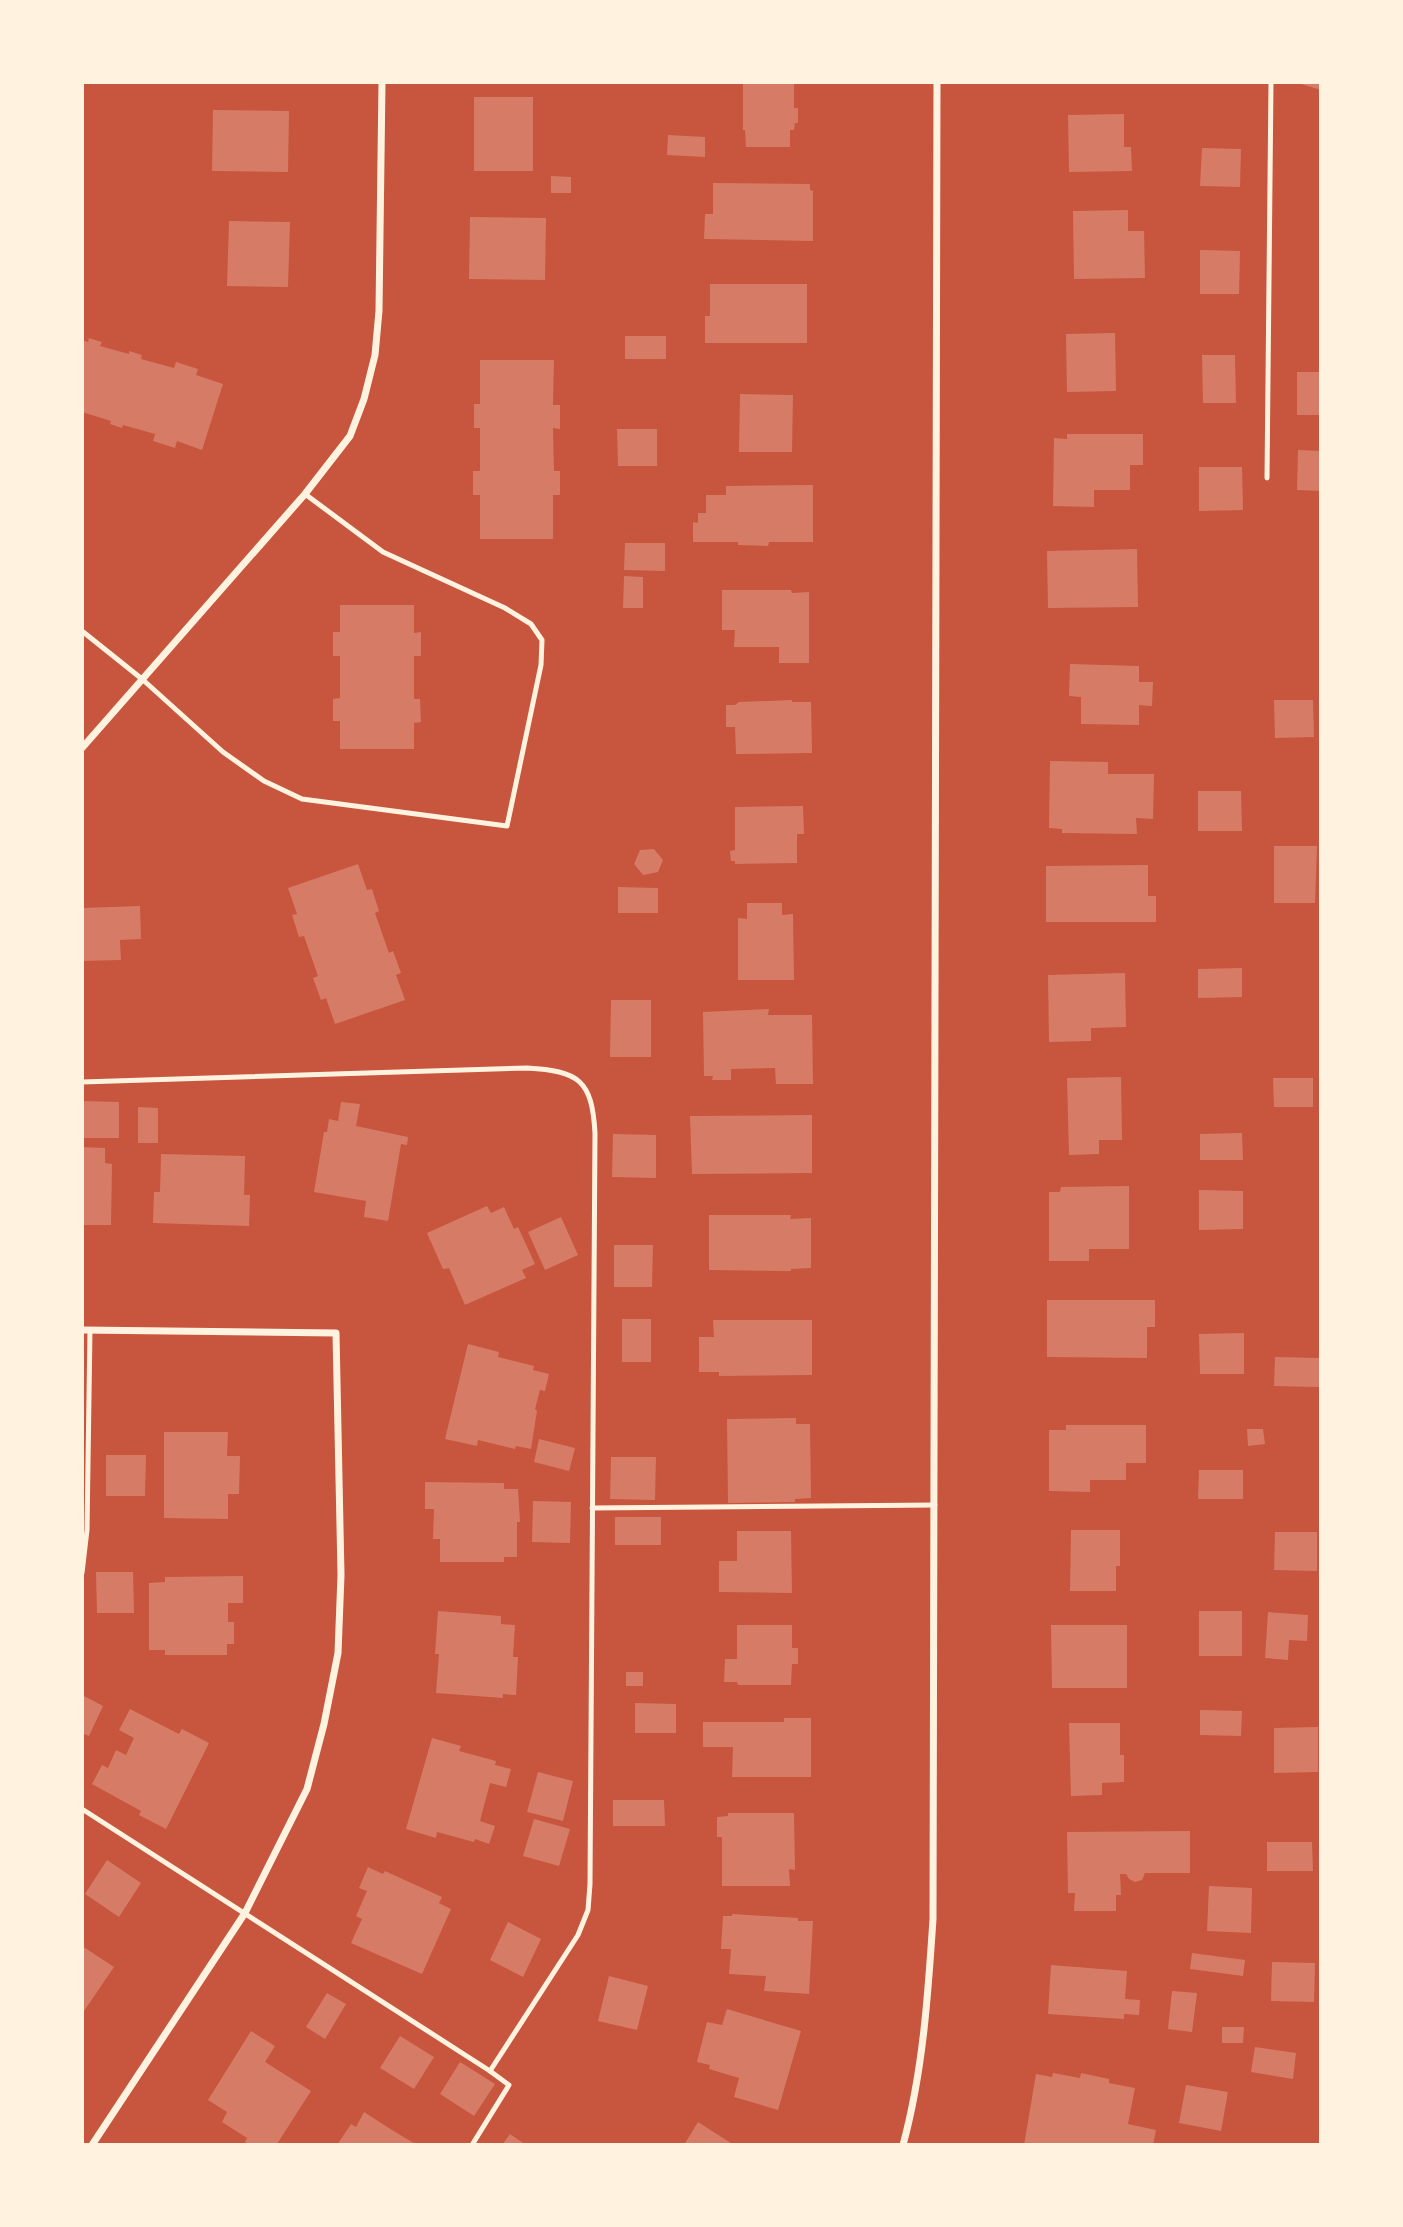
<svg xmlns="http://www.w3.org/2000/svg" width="1403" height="2227" font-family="'Libre Baskerville',serif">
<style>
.building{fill:#d67c66}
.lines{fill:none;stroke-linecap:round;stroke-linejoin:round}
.service{stroke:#fff3e0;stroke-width:5}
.minor{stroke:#fff3e0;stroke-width:7}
</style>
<rect width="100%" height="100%" fill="#c8553d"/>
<g class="building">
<polygon points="743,82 794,82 794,108 798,108 798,123 795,123 794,130 790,130 790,147 746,147 745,130 743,130"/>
<polygon points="1298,82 1321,82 1321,90 1298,83"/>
<rect x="474" y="97" width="59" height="74"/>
<polygon points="213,110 289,111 288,172 212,171"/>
<polygon points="1124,114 1124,147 1131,147 1132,171 1069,172 1068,115"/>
<polygon points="668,135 705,137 705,157 667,155"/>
<polygon points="1202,148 1241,149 1240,187 1200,186"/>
<polygon points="551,176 571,177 571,193 551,193"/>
<polygon points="713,183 810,184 810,190 813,191 813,241 704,239 705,214 713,214"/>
<polygon points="1128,210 1128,231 1144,231 1145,278 1074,279 1073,211"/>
<polygon points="470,217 546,218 545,280 469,279"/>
<polygon points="229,221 290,222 288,287 227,286"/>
<polygon points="1200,250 1240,251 1239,294 1200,294"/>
<polygon points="710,284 807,284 807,343 705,343 705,316 710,316"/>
<polygon points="1115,333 1116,391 1067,392 1066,334"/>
<rect x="625" y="336" width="41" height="23"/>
<polygon points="89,338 102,342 100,346 129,354 129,351 142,355 141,359 174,368 176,362 198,369 196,375 223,384 202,450 177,441 175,448 153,441 155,434 123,425 122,428 110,424 111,421 82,412 82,340 88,342"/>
<polygon points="1202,355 1235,355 1236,403 1203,403"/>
<polygon points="480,360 554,360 553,405 560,405 560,429 553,428 554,471 560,471 560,495 553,495 553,539 480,539 480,495 473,495 473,471 480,471 480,428 474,428 474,404 480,404"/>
<rect x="1297" y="372" width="24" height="43"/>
<polygon points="740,394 793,395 792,452 739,452"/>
<polygon points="617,429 657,429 657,466 618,466"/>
<polygon points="1067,434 1143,434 1143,465 1130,465 1130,490 1094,490 1094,507 1053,506 1054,438 1067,439"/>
<polygon points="1298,450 1321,451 1321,491 1297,490"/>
<polygon points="1199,467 1242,467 1243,510 1199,511"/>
<polygon points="813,485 813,542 769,542 768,546 738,545 738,542 693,542 693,522 698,523 698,513 706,513 706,495 726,495 726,486"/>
<polygon points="625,543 665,543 665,571 624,570"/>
<polygon points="1137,549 1138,607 1048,608 1047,551"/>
<polygon points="624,576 643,577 643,608 623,608"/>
<polygon points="722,590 791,590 792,593 809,592 809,663 779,663 779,647 734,647 735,630 722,630"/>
<polygon points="340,605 414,605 414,633 421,632 421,656 414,656 414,699 420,699 421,722 414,723 414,749 340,749 340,721 333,721 333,699 340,698 340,656 333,656 333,632 340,632"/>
<polygon points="1070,664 1139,666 1139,682 1153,682 1152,706 1139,705 1139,725 1081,724 1081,697 1069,696"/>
<polygon points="792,700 792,702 811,702 812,753 736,754 735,727 726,727 726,705 735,705 739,702"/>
<polygon points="1274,700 1313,700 1314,737 1275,738"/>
<polygon points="1050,761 1108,762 1108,774 1154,774 1153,819 1136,818 1137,834 1062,833 1062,829 1049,828"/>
<polygon points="1198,791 1241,791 1242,831 1198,831"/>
<polygon points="803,806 804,834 797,834 797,863 735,864 735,861 731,861 730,851 735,850 735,807"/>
<polygon points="1274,846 1317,846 1315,903 1274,903"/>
<polygon points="654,849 663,860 658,872 643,875 634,864 640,850"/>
<polygon points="358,864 367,890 372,889 379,911 375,913 389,953 393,951 401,973 396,975 405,1000 335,1024 326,998 321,1000 313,978 318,976 304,936 299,937 292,915 297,914 288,888"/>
<polygon points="1148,865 1148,896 1156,896 1156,922 1046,922 1046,866"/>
<polygon points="618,887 658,888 658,913 618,913"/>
<polygon points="747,903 782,903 782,915 793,914 794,980 738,980 738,918 747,919"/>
<polygon points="140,906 141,939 120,940 121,960 82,961 82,908"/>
<polygon points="1242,968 1242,997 1198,998 1198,969"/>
<polygon points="1125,973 1126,1027 1091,1028 1091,1041 1049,1042 1048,975"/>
<polygon points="611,1000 651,1000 651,1057 610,1057"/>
<polygon points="769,1009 768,1015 812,1015 813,1084 776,1084 775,1068 731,1069 731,1080 712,1080 713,1076 704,1076 703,1012"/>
<polygon points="1121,1077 1122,1140 1099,1140 1099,1154 1069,1155 1067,1078"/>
<polygon points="1273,1078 1313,1078 1313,1107 1274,1107"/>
<polygon points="82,1101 119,1102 119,1138 82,1138"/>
<polygon points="341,1102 360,1104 356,1126 408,1137 407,1145 401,1144 388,1221 364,1217 366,1201 314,1192 324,1132 327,1132 329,1119 338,1121"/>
<polygon points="138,1107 158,1108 158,1143 138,1143"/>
<polygon points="812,1115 812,1173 692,1174 690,1116"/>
<polygon points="1242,1133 1243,1160 1200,1160 1200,1134"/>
<polygon points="613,1134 656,1135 656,1178 612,1177"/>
<polygon points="82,1147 105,1148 105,1163 112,1164 111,1225 82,1225"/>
<polygon points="161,1154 245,1156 244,1195 250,1195 249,1226 153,1223 154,1192 160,1192"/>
<polygon points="1129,1186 1129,1249 1089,1249 1089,1261 1049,1261 1049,1192 1060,1192 1061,1187"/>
<polygon points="1199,1190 1243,1191 1243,1229 1199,1230"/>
<polygon points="487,1206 491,1213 504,1207 514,1229 518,1227 535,1264 522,1270 526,1278 465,1305 449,1268 443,1269 427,1233"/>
<polygon points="709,1215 791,1215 790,1219 811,1218 811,1268 791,1269 791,1271 709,1270"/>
<polygon points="561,1217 578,1255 545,1270 528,1232"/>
<polygon points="614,1245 653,1245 652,1287 614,1287"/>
<polygon points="1047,1300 1155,1300 1155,1327 1147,1327 1147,1358 1047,1357"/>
<rect x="622" y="1319" width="29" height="43"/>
<polygon points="713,1320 812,1320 812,1375 719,1376 719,1372 699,1372 699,1337 714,1337"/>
<polygon points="1244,1333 1244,1374 1200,1374 1199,1334"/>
<polygon points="468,1344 499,1352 498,1357 534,1366 533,1370 549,1374 545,1391 540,1390 535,1409 537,1411 531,1449 516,1446 515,1449 478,1440 477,1446 445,1439"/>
<polygon points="1275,1357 1319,1358 1319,1387 1274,1386"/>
<polygon points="796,1418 796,1424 810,1424 811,1498 795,1499 795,1502 728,1503 727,1419"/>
<polygon points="1066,1425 1146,1425 1146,1463 1126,1463 1126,1480 1090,1480 1090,1492 1049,1491 1049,1430 1066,1430"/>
<polygon points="1247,1429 1263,1429 1265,1444 1248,1446"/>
<polygon points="164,1432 228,1432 227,1456 240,1456 239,1494 228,1494 228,1519 164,1518"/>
<polygon points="539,1439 575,1448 569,1471 534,1462"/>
<polygon points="106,1455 146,1455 145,1496 106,1496"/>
<polygon points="611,1457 656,1457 655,1500 610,1499"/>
<polygon points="1199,1470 1243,1470 1243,1499 1198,1499"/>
<polygon points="425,1482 504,1483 504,1489 518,1489 520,1522 517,1522 517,1557 504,1557 504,1562 440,1562 440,1539 433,1539 434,1509 425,1509"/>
<polygon points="533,1501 571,1502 570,1543 532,1542"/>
<rect x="615" y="1517" width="46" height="28"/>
<polygon points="1071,1530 1120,1530 1120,1566 1116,1566 1116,1591 1070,1591"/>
<polygon points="737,1531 791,1531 792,1593 719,1592 719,1561 737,1561"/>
<polygon points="1275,1532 1317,1532 1317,1571 1274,1570"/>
<polygon points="96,1572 133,1572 134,1613 97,1613"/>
<polygon points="243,1576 243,1603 228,1603 228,1622 234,1622 234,1644 227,1644 227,1655 165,1655 165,1650 149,1650 149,1583 165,1582 165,1577"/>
<polygon points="438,1611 501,1616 501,1624 515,1625 513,1657 518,1657 516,1695 503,1694 503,1698 436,1693 439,1654 435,1654"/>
<rect x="1199" y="1611" width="43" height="45"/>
<polygon points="1268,1612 1308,1615 1307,1641 1289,1640 1288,1660 1265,1658"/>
<polygon points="737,1625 792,1625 792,1648 798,1648 798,1664 792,1664 791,1685 738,1685 737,1682 724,1682 725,1659 737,1659"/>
<polygon points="1051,1625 1127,1625 1127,1688 1052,1688"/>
<rect x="626" y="1672" width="17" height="14"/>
<polygon points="82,1695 103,1706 89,1736 82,1733"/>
<polygon points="635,1703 676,1704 676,1733 635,1733"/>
<polygon points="130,1709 179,1734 182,1729 209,1743 166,1829 139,1815 141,1811 92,1784 102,1765 108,1768 116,1750 126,1755 134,1738 119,1730"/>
<polygon points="1200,1710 1242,1711 1241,1736 1200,1735"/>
<polygon points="784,1718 811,1718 811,1777 732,1777 733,1747 703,1747 703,1722 784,1722"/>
<polygon points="1069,1723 1120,1723 1120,1755 1124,1755 1124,1782 1102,1783 1102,1795 1071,1796"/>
<polygon points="1318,1727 1318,1772 1274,1773 1274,1728"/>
<polygon points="432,1738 461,1746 459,1751 496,1761 495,1765 511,1769 506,1787 490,1783 480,1821 495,1826 489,1844 475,1839 474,1842 437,1832 436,1838 406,1829"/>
<polygon points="538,1772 573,1781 563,1821 527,1812"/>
<polygon points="613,1800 664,1800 665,1826 613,1826"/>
<polygon points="728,1813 794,1813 795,1870 789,1869 790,1886 722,1886 722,1837 717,1837 717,1817 728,1816"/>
<polygon points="534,1819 570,1829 559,1866 523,1856"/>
<polygon points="1190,1831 1190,1873 1145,1873 1142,1880 1135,1882 1129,1879 1126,1874 1120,1874 1121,1895 1116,1895 1116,1911 1074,1911 1075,1893 1068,1893 1067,1832"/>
<polygon points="1267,1842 1312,1842 1313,1871 1267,1871"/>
<polygon points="107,1860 141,1883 119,1917 85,1894"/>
<polygon points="368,1867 383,1874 385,1871 442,1897 439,1903 451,1909 422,1974 351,1943 362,1919 356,1916 367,1891 359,1888"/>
<polygon points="1209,1886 1252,1888 1251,1933 1207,1931"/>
<polygon points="732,1914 798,1918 798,1921 813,1921 809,1994 764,1991 766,1976 729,1974 731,1949 721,1949 723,1916 732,1916"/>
<polygon points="508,1922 541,1939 523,1977 490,1960"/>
<polygon points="82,1946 114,1967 82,2014"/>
<polygon points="1192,1953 1245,1960 1243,1976 1190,1969"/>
<polygon points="1272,1962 1315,1963 1314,2002 1271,2001"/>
<polygon points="1051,1965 1127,1971 1125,1999 1140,2000 1139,2015 1124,2014 1124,2019 1048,2014"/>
<polygon points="609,1976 648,1986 637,2030 598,2021"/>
<polygon points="1172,1991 1197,1993 1192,2032 1168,2029"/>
<polygon points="327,1993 346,2004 325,2039 306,2027"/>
<polygon points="727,2009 801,2031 778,2110 734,2097 739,2078 709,2069 710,2065 697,2062 707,2022 722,2025"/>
<polygon points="1222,2027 1244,2027 1243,2043 1222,2043"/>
<polygon points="251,2031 275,2046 265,2062 311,2091 277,2144 251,2145 245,2142 247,2138 222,2122 227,2112 208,2100"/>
<polygon points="400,2036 434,2057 414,2089 380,2068"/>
<polygon points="1255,2047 1296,2053 1293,2079 1251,2072"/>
<polygon points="460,2062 495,2084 474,2116 440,2094"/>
<polygon points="1053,2073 1080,2078 1081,2073 1109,2079 1109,2083 1135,2088 1128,2124 1156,2130 1153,2145 1024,2145 1036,2074 1052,2077"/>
<polygon points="1186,2085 1228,2092 1221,2131 1179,2123"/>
<polygon points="364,2112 392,2130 417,2145 337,2145 351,2124 356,2127"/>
<polygon points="698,2122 734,2145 684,2145"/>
<polygon points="510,2134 526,2145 502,2145"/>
</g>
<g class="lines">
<g class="service">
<polyline points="1267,478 1271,82"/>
<polyline points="82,631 142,679 223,752 264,781 302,799 507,826 541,665 542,640 531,624 505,608 383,552 305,494"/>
<path d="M82 1082 527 1068C579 1071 592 1080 595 1133L590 1884 588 1910 578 1935 490 2071 509 2085 472 2145"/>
<polyline points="592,1508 935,1505"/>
<polyline points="82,1573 87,1530 90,1330"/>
<polyline points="82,1809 490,2071"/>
</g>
<g class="minor">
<polyline points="82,748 305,494 350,436 364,399 375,355 379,311 382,82"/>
<polyline points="82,1330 336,1333 341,1575 338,1653 324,1724 307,1789 245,1913 92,2145"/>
<path d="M903 2145C923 2071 928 1995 933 1919L937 82"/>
</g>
</g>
<rect width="1403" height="2227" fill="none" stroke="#fff3e0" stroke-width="168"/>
</svg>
